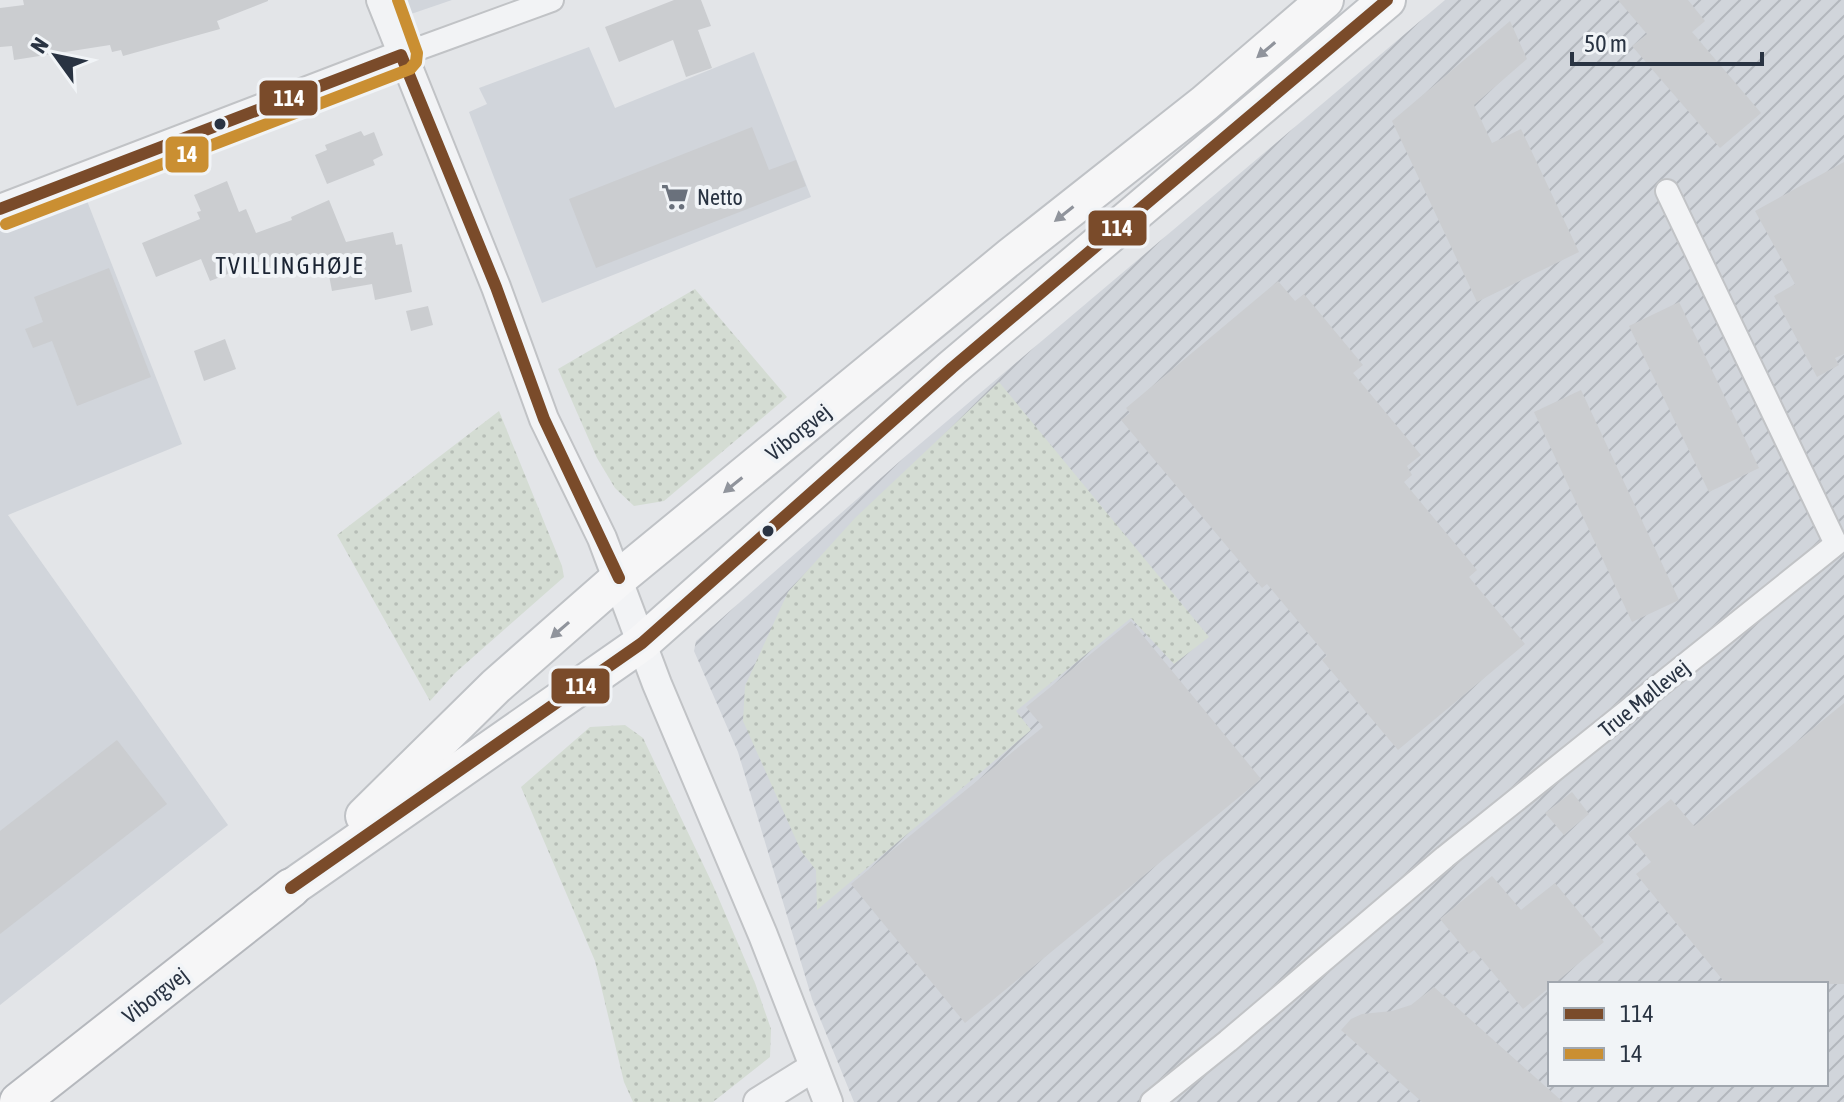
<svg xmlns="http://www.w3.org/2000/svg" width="1844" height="1102" font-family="'Asap Condensed',sans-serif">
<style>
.built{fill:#d1d5db}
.industrial{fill:url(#industrial-furrows);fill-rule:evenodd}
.grass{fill:url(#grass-dots)}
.building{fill:#cbcdd0}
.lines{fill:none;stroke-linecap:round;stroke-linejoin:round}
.minor-casing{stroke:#c1c3c6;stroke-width:26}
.tertiary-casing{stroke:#c1c3c6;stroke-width:32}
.primary-casing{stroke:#bfc2c6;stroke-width:40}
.trunk-casing{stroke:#b5b8bd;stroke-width:42}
.minor{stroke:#f2f3f5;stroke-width:22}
.tertiary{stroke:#f2f3f5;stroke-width:28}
.primary{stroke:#f6f6f7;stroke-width:36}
.trunk{stroke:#f6f6f7;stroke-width:38}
.bus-1-casing{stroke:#f1f4f7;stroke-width:18}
.bus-2-casing{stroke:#f1f4f7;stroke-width:18}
.bus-1{stroke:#7a4b2a;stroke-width:12}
.bus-2{stroke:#ca8f32;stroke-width:12}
.oneway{fill:#90949c}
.bus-dot{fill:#293342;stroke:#f1f4f7;stroke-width:3}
.labels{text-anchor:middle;stroke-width:8;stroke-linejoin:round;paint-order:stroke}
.poi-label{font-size:22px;fill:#293342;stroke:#f1f4f7;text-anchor:start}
.street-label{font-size:22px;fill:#293342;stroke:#f1f4f7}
.neighbourhood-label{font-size:24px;letter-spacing:2px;fill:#1b2433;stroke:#f1f4f7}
.line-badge{stroke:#f1f4f7;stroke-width:3}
.badge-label{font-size:22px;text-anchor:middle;font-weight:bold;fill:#fff}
</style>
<defs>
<pattern id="industrial-furrows" width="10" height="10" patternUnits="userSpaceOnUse" patternTransform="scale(2)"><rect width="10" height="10" fill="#d1d5db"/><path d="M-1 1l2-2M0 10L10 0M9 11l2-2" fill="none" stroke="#b3b7bd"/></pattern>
<pattern id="grass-dots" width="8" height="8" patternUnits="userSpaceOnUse" patternTransform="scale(2)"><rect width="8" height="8" fill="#d4dcd3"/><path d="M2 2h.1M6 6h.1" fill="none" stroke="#b6bdb6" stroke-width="1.8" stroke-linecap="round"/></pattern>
</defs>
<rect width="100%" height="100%" fill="#e3e5e8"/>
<g class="built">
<polygon points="406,0 452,0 411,14"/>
<polygon points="589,47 615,108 754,52 811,197 542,303 469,112 487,104 479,88"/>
<polygon points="82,188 182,444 8,515 228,825 0,1005 0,218"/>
</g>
<path class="industrial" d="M1445 0H1844V1102H854L812 999 738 752 694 651 696 641 907 455ZM1550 984H1826V1084H1550Z"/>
<g class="grass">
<polygon points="695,289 787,397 664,501 634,506 615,488 597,458 558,369"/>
<polygon points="999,382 1209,637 1174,664 1131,618 1016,711 1031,730 817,910 816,870 801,851 743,721 745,686 788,592 855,518"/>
<polygon points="499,411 562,566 564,577 455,673 430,701 337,535"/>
<polygon points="625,725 643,738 712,883 755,983 771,1029 770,1057 713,1102 633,1102 624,1082 595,961 521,787 590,727"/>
</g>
<g class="building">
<polygon points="23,0 268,0 268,1 217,21 220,29 123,56 121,50 112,52 110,45 14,60 12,46 0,47 0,8 24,5"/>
<polygon points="674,0 701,0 711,26 698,30 712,68 686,77 673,40 619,62 605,27"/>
<polygon points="1618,0 1688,0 1705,21 1692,32 1761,113 1720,148 1632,46 1647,34"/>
<polygon points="1510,21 1527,59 1474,105 1492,143 1521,129 1579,252 1477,302 1392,121"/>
<polygon points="752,127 769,170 796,160 806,186 596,268 569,199"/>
<polygon points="361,131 364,136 374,132 383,155 373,160 375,165 327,184 315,155 327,150 325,145"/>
<polygon points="1844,162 1844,354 1835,358 1839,365 1817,377 1774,296 1795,284 1755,211"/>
<polygon points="227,181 239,212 246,209 256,233 292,220 291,217 329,200 346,242 393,232 396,245 402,244 412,292 375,300 372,284 332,291 326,260 271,270 266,259 210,281 201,259 156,277 142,243 200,219 197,212 201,211 194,195"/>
<polygon points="109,268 151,377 77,406 52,341 33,348 25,329 43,322 34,297"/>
<polygon points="1278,281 1295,301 1304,294 1363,365 1353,373 1421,455 1407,466 1412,475 1404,482 1477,570 1469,577 1525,644 1398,750 1322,660 1327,656 1267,584 1262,588 1121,420 1130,413 1126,408"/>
<polygon points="1679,302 1759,468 1709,492 1629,326"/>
<polygon points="428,306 433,325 411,331 406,311"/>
<polygon points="225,339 236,369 204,381 194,351"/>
<polygon points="1581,390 1679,600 1632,622 1534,412"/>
<polygon points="1131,621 1261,779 965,1023 851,884 1043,727 1026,707"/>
<polygon points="1844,703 1844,984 1726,984 1636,874 1651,862 1628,834 1671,799 1694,826"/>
<polygon points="117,740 167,804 0,934 0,831"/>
<polygon points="1572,792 1589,814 1564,835 1545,813"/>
<polygon points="1492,876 1521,910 1555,883 1604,942 1554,984 1550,984 1550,987 1523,1009 1474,950 1469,954 1440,919"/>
<polygon points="1434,987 1563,1102 1422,1102 1341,1030 1351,1019 1362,1014 1392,1011 1411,1005"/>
</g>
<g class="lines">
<g class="minor-casing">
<g id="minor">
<polyline points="401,55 552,0"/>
<polyline points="1152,1102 1228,1041 1445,857 1836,544 1667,191"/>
</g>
</g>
<g class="tertiary-casing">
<g id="tertiary">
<polyline points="381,0 496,287 544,419 602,538 657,684 763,935 828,1102"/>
<polyline points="0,209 401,55"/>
<polyline points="758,1102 814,1067"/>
</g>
</g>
<g class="primary-casing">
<g id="primary">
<polyline points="364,816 496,686 619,578 1011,256 1205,103 1325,0"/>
<polyline points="291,888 642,643 952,368 1387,0"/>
</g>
</g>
<g class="trunk-casing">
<polyline id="trunk" points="19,1102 291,888"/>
</g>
<use href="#minor" class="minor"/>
<use href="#tertiary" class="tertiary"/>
<use href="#primary" class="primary"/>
<use href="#trunk" class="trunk"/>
<g class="bus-1-casing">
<g id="bus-1">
<polyline points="0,209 401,55 496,287 544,419 619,578"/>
<polyline points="291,888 642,643 952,368 1387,0"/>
</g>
</g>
<g class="bus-2-casing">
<polyline id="bus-2" points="6,224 410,69 416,62 417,53 398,0"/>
</g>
<use href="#bus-1" class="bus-1"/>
<use href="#bus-2" class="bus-2"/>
</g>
<defs><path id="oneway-solid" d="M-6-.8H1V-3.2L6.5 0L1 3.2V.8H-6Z" transform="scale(2)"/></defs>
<g class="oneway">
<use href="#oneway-solid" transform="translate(1266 50) rotate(140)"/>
<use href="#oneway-solid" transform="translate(1064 214) rotate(142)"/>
<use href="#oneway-solid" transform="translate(733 485) rotate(141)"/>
<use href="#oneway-solid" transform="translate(560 630) rotate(139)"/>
</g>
<defs>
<g id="supermarket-bare" transform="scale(2.16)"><path d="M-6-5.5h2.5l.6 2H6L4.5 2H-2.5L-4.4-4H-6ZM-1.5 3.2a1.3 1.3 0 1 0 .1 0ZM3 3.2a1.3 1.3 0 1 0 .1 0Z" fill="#6a717c" stroke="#f1f4f7" stroke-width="2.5" paint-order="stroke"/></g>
</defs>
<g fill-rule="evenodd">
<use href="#supermarket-bare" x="675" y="197"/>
</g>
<g class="bus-dot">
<circle cx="220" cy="124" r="7"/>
<circle cx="768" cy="531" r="7"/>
</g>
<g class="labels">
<g class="poi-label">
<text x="697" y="205">Netto</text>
</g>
<g class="street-label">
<text transform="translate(798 432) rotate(-39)" y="8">Viborgvej</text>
<text transform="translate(1644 698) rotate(-39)" y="8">True Møllevej</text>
<text transform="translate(155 995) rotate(-38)" y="8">Viborgvej</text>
</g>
<g class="neighbourhood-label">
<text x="290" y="274">TVILLINGHØJE</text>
</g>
</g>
<g class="line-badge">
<rect x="258" y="79" width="61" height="38" rx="8" fill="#7a4b2a"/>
<rect x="164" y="135" width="46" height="39" rx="8" fill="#ca8f32"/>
<rect x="1087" y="209" width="61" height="38" rx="8" fill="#7a4b2a"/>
<rect x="550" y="667" width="61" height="38" rx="8" fill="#7a4b2a"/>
</g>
<g class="badge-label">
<text x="289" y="106">114</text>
<text x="187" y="162">14</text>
<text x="1117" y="236">114</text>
<text x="581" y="694">114</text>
</g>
<rect x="1548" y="982" width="280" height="104" fill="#f1f4f7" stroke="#a1a7af" stroke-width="2"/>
<rect x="1564" y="1008" width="40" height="12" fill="#7a4b2a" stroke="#a1a7af" stroke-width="2"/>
<text x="1620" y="1022" font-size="24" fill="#293342">114</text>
<rect x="1564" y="1048" width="40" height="12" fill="#ca8f32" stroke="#a1a7af" stroke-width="2"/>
<text x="1620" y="1062" font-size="24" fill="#293342">14</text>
<g transform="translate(56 56) rotate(303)" stroke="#f1f4f7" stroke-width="6" paint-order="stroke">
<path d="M0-6L14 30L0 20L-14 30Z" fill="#293342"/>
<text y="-12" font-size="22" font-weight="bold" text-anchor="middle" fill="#293342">N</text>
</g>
<path d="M1572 52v12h190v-12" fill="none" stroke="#293342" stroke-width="4"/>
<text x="1584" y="52" font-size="24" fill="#293342" stroke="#f1f4f7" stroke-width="6" paint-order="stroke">50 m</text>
</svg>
